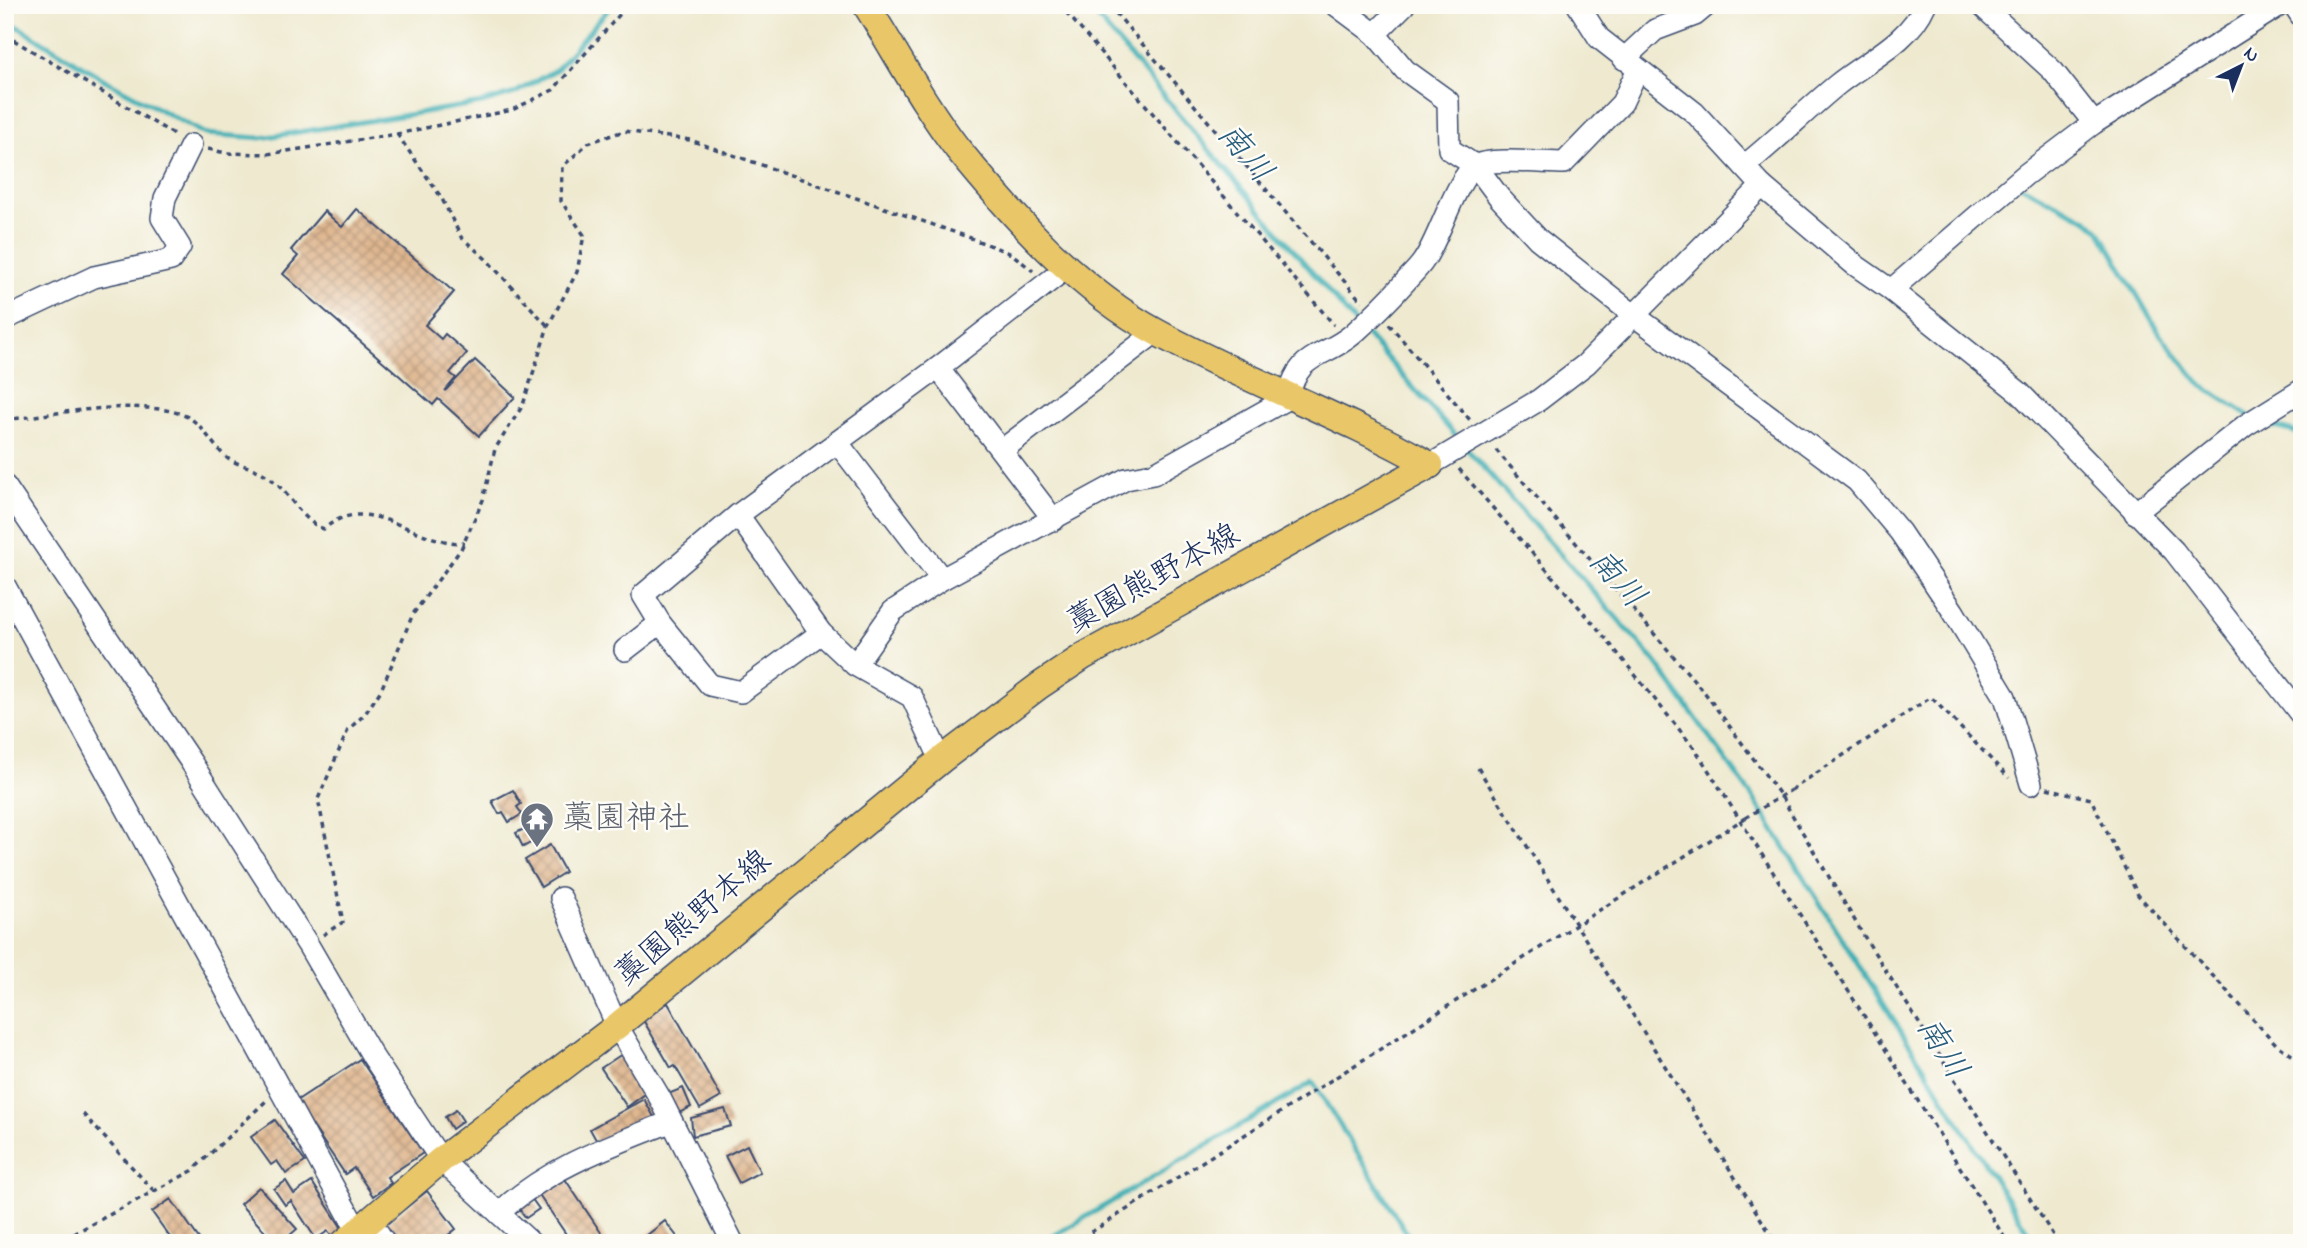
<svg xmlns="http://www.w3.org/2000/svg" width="2307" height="1248" viewBox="0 0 2307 1248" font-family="'Indie Flower','Klee One',sans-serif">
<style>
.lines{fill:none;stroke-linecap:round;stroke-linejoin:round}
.stream{stroke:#3dafb5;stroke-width:5}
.building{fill:url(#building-cross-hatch)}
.minor-casing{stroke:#3b4b6f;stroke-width:24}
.major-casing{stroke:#3b4b6f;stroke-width:29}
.path{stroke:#3b4b6f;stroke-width:3.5;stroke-dasharray:5 5;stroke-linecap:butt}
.minor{stroke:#fff;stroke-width:21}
.major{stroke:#e9c769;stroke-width:26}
.path-bridge{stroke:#3b4b6f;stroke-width:3.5;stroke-dasharray:5 5;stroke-linecap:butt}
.labels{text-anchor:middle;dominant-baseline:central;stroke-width:5;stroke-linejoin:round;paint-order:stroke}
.street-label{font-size:32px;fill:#1b2f5e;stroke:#fdfcf7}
.worship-label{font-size:32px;fill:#5b616d;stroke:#fdfcf7;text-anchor:start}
.water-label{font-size:33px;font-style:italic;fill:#275c7c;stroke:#fdfcf7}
</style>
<defs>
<pattern id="building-cross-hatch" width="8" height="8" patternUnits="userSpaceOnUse" patternTransform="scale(1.75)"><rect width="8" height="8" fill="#dfb58d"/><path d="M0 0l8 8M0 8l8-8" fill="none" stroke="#b49476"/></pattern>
</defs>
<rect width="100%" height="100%" fill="#fdfcf7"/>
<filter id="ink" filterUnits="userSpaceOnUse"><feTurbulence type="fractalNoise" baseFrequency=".0143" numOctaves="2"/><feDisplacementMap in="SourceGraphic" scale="14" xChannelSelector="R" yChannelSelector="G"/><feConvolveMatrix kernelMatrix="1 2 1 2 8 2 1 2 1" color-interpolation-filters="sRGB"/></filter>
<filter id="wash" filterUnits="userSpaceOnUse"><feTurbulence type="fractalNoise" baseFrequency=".00686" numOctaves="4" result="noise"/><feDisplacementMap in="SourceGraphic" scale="28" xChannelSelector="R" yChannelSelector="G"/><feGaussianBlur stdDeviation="1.57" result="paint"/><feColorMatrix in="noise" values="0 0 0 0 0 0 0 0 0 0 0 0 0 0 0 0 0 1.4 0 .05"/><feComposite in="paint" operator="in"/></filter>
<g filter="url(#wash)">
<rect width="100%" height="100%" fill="#eee9cf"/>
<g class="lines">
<g class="stream">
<path d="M1087,5L1356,324"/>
<path d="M5,19L105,80L205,134L261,138L482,103L515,93L557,69L612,5"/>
<path d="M2022,186L2089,221L2099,230L2160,334L2201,385L2249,416"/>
<path d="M1363,331L1461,442"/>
<path d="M2261,423L2302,434"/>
<path d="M1467,449L1654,660L1754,799L2035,1243"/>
<path d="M1042,1243L1313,1082L1413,1243"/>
</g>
</g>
<g id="blocks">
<g class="building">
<path d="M357,209L454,292L425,325L441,339L445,334L467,353L450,373L456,378L445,391L475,360L515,397L479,436L438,399L433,405L283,274L298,256L291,250L324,211L342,227Z"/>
<path d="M513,790L521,804L517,807L522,814L509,822L503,812L499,814L492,801Z"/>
<path d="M534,824L541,837L523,847L516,833Z"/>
<path d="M550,845L565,872L541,887L525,860Z"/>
<path d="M668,1003L721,1097L700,1109L675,1066L671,1068L642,1018Z"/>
<path d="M622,1054L652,1089L627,1107L601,1068Z"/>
<path d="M360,1059L423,1153L387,1177L391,1183L373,1196L354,1168L345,1174L296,1101Z"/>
<path d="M683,1088L691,1107L677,1114L668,1094Z"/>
<path d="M644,1099L654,1117L600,1147L590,1129Z"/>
<path d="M725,1109L731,1126L693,1136L691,1118Z"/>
<path d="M456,1110L463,1121L452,1129L445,1117Z"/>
<path d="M275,1120L305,1162L286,1174L277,1161L271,1165L251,1137Z"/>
<path d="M747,1145L760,1172L739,1183L725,1156Z"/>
<path d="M563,1176L608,1243H572L538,1193Z"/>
<path d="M286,1181L294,1194L312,1182L345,1233L335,1240L328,1231L316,1239L291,1201L285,1205L274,1189Z"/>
<path d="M259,1187L297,1229L281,1243H275L240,1204Z"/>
<path d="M427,1191L456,1229L438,1243H396L383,1226Z"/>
<path d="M529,1195L539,1209L526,1218L516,1205Z"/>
<path d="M171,1199L202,1243H174L152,1212Z"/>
<path d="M665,1221L682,1243H637Z"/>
</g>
</g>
</g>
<g filter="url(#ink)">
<use href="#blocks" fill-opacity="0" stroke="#3b4b6f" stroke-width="2"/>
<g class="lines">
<g class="minor-casing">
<g id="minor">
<path d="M1336,5L1375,34L1405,70L1448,101L1449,149L1476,166L1499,197L1538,239L1635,316L1857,481L1900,532L1953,611L2005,697L2031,784"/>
<path d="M1578,5L1599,38L1695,113L1762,186L1855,265L1891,290L2020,393L2174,551L2302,716"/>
<path d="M1981,5L2053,71L2094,123"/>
<path d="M2294,5L2302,17"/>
<path d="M1375,34L1404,5"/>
<path d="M1624,59L1655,30L1695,15L1707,5"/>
<path d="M1744,166C1777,140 1806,110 1838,84C1868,60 1909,42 1925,5"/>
<path d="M1891,290L2025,175L2094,123L2280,5"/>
<path d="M5,319L94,277L171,260L180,247L162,218L165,198L191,145"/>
<path d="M938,368L1054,520"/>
<path d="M837,442L942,579"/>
<path d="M1002,450L1156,332"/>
<path d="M1430,465L1539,400L1586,364L1762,186"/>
<path d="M5,486L191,762L308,945L373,1057L441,1160L531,1243"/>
<path d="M2135,513L2246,425L2302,390"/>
<path d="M738,515L821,633L855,665L912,697L941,760"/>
<path d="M5,586L358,1232"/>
<path d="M821,633L741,692L710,685L660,623L643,595L738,515L938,368L1065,269"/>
<path d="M625,650L660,623"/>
<path d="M855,665L893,611L942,579L1126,479L1153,474L1288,398C1299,350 1322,360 1353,334C1372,317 1390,299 1406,281C1412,274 1419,268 1424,260C1439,239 1456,179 1475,166C1490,157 1543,163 1564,163L1622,103L1638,69"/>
<path d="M561,898L617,1026L660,1098L733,1243"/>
<path d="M499,1213C547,1168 609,1146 670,1122"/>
<path d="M371,1222L385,1243"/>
</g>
</g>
<g class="major-casing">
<g id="major">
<path d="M866,5C896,52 923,104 957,148C1014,218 1078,290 1158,333C1247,381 1342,415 1430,465"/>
<path d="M344,1243L441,1160L617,1026L941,760L1039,686L1084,656L1430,465"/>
</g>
</g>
<g class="path">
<path d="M1060,5L1334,325"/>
<path d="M1109,5L1362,302"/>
<path d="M5,35L175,135"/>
<path d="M397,134L441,197L461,237L486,259L548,326"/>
<path d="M208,149L226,153L268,154L397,134L512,110L553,90L628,5"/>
<path d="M1389,324L1470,420"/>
<path d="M5,420C48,415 162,393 195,422C206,431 214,447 227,458C238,466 255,466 270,478C289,492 302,522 324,529C368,490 416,545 464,543"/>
<path d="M1496,450L1705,693L1781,796L1864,936L2058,1243"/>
<path d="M1459,469L1598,629L1695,749L2008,1243"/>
<path d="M1478,768L1776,1243"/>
<path d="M2047,788L2091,799L2138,895L2276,1044L2302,1062"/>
<path d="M1791,790L1931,697L2009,778"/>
<path d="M323,935L343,922L318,799L348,730L365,714L381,690L413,614L461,549L483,500L495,449L523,405L548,326L577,272L584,235L561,201L562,167L588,143L624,131L690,140L968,237L1012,254L1033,271"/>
<path d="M83,1114L153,1190"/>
<path d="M56,1243L192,1171L266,1101"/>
<path d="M1074,1243L1745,818"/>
</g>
<use href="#minor" class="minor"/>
<use href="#major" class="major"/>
<path class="path-bridge" d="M1745,818L1791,790"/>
</g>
</g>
<defs>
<g id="temple-pin" transform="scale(1.75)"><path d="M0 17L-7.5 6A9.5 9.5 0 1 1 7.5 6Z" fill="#6b7280" stroke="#fdfcf7"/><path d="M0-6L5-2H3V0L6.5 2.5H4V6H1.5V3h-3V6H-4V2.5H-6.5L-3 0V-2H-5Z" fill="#fff"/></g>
</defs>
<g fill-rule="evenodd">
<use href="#temple-pin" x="537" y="819"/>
</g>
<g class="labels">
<g class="street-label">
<text transform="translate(1154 580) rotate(-29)">藁園熊野本線</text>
<text transform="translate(694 919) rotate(-40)">藁園熊野本線</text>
</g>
<g class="worship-label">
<text x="562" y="819">藁園神社</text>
</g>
<g class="water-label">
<text transform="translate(1244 154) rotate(50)">南川</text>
<text transform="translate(1616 580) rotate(48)">南川</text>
<text transform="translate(1941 1049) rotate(58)">南川</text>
</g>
</g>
<rect width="2307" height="1248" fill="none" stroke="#fdfcf7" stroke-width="28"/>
<g transform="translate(2241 66) rotate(42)" stroke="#fdfcf7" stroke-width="5" paint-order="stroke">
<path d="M0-5L12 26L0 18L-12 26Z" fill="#1b2f5e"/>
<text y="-10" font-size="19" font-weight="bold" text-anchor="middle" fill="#1b2f5e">N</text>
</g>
</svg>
